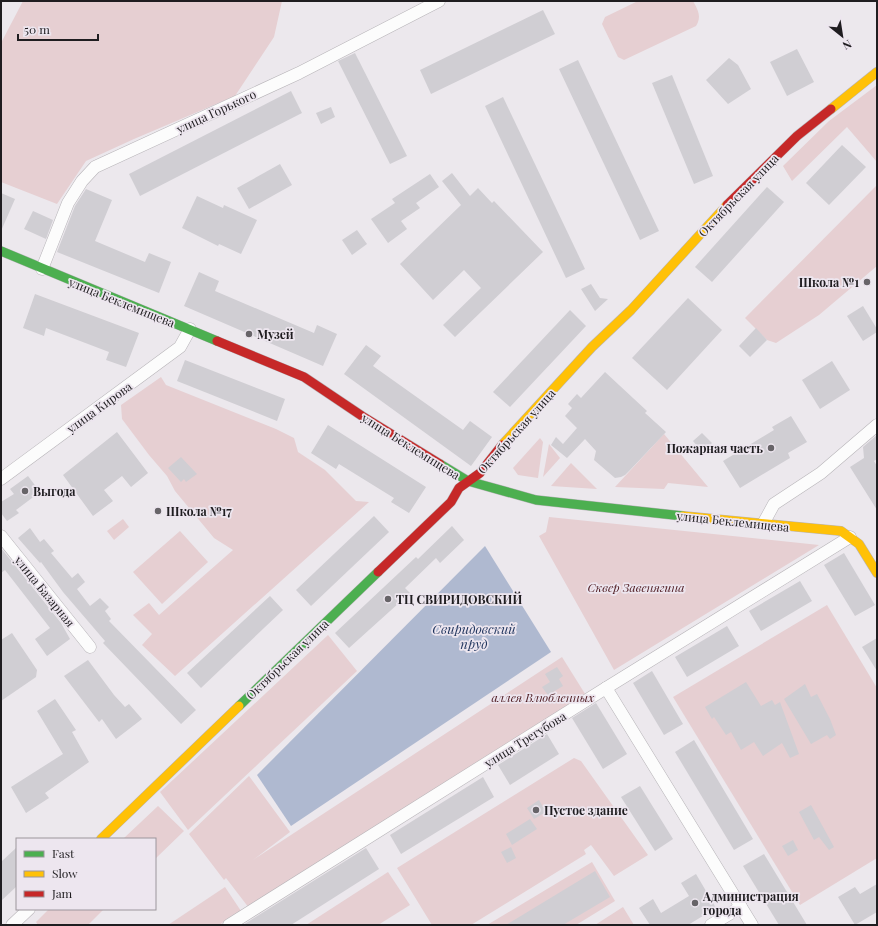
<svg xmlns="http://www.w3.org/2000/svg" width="878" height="926" viewBox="0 0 878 926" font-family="'Playfair Display',serif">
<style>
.green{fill:#e6cfd2}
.water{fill:#afb9d0}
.building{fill:#d0ced3}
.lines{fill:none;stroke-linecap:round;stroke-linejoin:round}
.street-casing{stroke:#b7b4b8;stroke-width:13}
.fast-casing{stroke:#b7b4b8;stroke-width:10}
.slow-casing{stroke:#b7b4b8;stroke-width:10}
.jam-casing{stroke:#b7b4b8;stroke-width:10}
.street{stroke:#fcfcfc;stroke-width:12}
.fast{stroke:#4caf50;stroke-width:9}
.slow{stroke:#ffc107;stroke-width:9}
.jam{stroke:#c62828;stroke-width:9}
.poi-dot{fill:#676468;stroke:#ede6ef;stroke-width:1.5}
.labels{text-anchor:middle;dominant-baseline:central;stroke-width:3.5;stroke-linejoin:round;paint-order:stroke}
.street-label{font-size:12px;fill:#1f1d20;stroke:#ede6ef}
.poi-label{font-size:12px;font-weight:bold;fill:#1f1d20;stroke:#ede6ef;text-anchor:start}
.park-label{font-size:12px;font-style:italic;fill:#4e1b21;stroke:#ede6ef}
.water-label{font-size:13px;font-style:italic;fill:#1e335c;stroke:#ede6ef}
</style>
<rect width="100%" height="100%" fill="#ece8ed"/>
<g class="green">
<path d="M23,1H282L274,37L235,96L134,139L86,161L57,204L1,182V43Z"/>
<path d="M638,1H693C698,10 702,17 696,26L624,60L618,57L602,24L605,17Z"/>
<path d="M877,85V162L847,127L792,181L783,166L829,121Z"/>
<path d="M877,185V266L819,315L776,343L767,340L745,318Z"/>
<path d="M161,377L166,385L276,429L294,438L298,452L325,470L356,501L369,502L175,676L142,645L152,634L133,615L149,603L159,615L233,550L214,538L175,491L167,476L149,455L122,419L121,405Z"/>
<path d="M664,434L708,487L668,483L664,489L615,487Z"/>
<path d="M540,438L543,442L538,478L518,475L513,468Z"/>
<path d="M549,444L560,458L543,477Z"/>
<path d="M571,463L597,489L551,486Z"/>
<path d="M549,517L819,545L614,670L539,536L546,532Z"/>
<path d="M123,519L129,527L114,540L107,531Z"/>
<path d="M180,531L208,562L162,604L133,572Z"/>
<path d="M827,605L877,688V858L800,905L673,697Z"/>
<path d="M328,635L357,671L188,830L160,792Z"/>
<path d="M562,657L587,697L249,908L226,878L224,880L189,834L249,776L290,832L253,860Z"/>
<path d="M574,758L581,761L648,855L614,876L591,845L584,850L586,854L471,925H432L397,868Z"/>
<path d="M158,806L184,831L155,859V839H123Z"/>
<path d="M592,862L615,901L576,925H487Z"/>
<path d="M388,872L410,905L378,925H306Z"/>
<path d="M225,887L241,911L219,925H168Z"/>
<path d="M623,907L634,925H595Z"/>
<path d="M49,909H104L88,925H38L36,922Z"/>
</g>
<path class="water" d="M485,546L551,652L291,826L257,775Z"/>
<g class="building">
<path d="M543,10L555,34L431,94L420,70Z"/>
<path d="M797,49L814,82L787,96L770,62Z"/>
<path d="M355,53L407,156L390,164L338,61Z"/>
<path d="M729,58L738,65L751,89L728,104L706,80Z"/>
<path d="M578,60L659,231L640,240L559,69Z"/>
<path d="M672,75L713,176L694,184L652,83Z"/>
<path d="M291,91L302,113L140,196L129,174Z"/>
<path d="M503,97L585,269L566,278L485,106Z"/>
<path d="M331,107L335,117L321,124L316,113Z"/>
<path d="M842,145L866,167L829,205L806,183Z"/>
<path d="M280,164L292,185L249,209L237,188Z"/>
<path d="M452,173L470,196L478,188L492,203L494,201L543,252L455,337L443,325L481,288L464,270L433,300L400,264L461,205L442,181Z"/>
<path d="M430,174L439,187L416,203L420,208L401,221L407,229L388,243L371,219L395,203L392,199Z"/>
<path d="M767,187L784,202L712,282L695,267Z"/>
<path d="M86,189L112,200L95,241L145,262L149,253L171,262L159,293L57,252L75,206Z"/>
<path d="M1,193L15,199L1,231Z"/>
<path d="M197,196L223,208L224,205L257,220L241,254L219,244L218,246L182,228Z"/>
<path d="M33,211L53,220L46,239L24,229Z"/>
<path d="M357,230L367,244L352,255L342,240Z"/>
<path d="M199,272L219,281L215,291L314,333L317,325L337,334L323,366L184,306Z"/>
<path d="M591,284L600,298L608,299L595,311L581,289Z"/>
<path d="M35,294L139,333L126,367L106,360L109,352L46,328L44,336L23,328Z"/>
<path d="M688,298L722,330L667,390L632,358Z"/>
<path d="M863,306L877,329V332L863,341L847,316Z"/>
<path d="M570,310L586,326L510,407L493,392Z"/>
<path d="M756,328L767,340L750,357L739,346Z"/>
<path d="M366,345L381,356L373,366L463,430L470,421L492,437L471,466L344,374Z"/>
<path d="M185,360L285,399L277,421L177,381Z"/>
<path d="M832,361L850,390L820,409L802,380Z"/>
<path d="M605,372L647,411L645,413L666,432L631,469L625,475L621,477L615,478L594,460L596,451L585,439L567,458L551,445L556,437L563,444L577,428L565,416L572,408L568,404L577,394L581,398Z"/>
<path d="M791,416L807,442L788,453L790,458L740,488L723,461L774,430L772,427Z"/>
<path d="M328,425L426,487L409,513L391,502L394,498L339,464L336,469L311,453Z"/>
<path d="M117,432L148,473L131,487L122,476L104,490L113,501L93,516L63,475Z"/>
<path d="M702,433L712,443L702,452L693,441Z"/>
<path d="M877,435V459L874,461L877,466V510L850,467L864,458L863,447Z"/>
<path d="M181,457L197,474L186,482L184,479L181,482L168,468Z"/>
<path d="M28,476L40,492L16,510L19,513L7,521L1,513V502L14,494L10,489Z"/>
<path d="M374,516L389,532L311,606L296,590Z"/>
<path d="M452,526L464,540L440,563L436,558L405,588L410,593L349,648L335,633L416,557L418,559Z"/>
<path d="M30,528L40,542L44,539L54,551L51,553L72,578L78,573L85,582L77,589L90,606L100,598L109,607L105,611L111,619L109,621L196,710L181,724L103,643L105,641L63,592L41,562L40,563L18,538Z"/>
<path d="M1,548L61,623L70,639L47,656L35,639L50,628L5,570L1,573Z"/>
<path d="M844,553L875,605L855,616L824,565Z"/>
<path d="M800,581L812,601L761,631L749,611Z"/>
<path d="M270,596L283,610L201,688L187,673Z"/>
<path d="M727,626L739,646L687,677L675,657Z"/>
<path d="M12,633L37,670L36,677L1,701V640Z"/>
<path d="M877,638V671L862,647Z"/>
<path d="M88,660L114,695L125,707L129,704L142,719L116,739L102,719L99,722L64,676Z"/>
<path d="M557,667L563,676L559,679L563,686L548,695L542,687L550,682L545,674Z"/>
<path d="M652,671L683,724L664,735L633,683Z"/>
<path d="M746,682L761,706L772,700L775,705L780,702L799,754L790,758L782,743L763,756L754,742L741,750L731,732L726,735L714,717L712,719L705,707Z"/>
<path d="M805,684L811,697L817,694L830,719L836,735L830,739L827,735L811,744L784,699Z"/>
<path d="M55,699L76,730L72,732L89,762L45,793L49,798L26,813L11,787L63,754L37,711Z"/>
<path d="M596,703L627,754L603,769L572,718Z"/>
<path d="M547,734L559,754L510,785L498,765Z"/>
<path d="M694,740L753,839L734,850L675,752Z"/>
<path d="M483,777L494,797L401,854L390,835Z"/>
<path d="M640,786L673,839L655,851L621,797Z"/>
<path d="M539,800L546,812L534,819L527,808Z"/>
<path d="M811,805L834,847L829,850L819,837L814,840L799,812Z"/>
<path d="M530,819L537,829L512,845L506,834Z"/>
<path d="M793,840L798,850L788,856L782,846Z"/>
<path d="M17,847V886L1,901V862Z"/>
<path d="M511,847L516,858L507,863L501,852Z"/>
<path d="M366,848L379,869L291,925H243Z"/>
<path d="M764,854L807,925H779L743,866Z"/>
<path d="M595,871L610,897L563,925H506Z"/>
<path d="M696,874L716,908L688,925H650L639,908L653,899L661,913L689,896L681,883Z"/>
<path d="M877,884V912L855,925L838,897L855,887L860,894Z"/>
</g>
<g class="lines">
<g class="street-casing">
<g id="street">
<path d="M42,269L68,203L82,181L95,167L299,73L439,1"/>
<path d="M1,479L180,347L190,329"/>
<path d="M763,524L774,504L821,473L877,425"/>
<path d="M1,536L90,647"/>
<path d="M606,688L752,925"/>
<path d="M12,925L29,909"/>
<path d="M229,925L606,688L850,537"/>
<path d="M711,925L741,907"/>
</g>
</g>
<g class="fast-casing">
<g id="fast">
<path d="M1,251L217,341"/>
<path d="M440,464L468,481L536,500L683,516"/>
<path d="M239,706L378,572"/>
</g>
</g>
<g class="slow-casing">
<g id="slow">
<path d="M831,109L877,72"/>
<path d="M502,445L592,347L631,310L727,205"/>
<path d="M683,516L841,531L859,544L877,573"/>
<path d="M101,839L239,706"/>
</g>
</g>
<g class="jam-casing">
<g id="jam">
<path d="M727,205L797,136L831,109"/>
<path d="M217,341L304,377L362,416L440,464"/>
<path d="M378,572L451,502L459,488L480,473L502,445"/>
</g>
</g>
<use href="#street" class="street"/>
<use href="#fast" class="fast"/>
<use href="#slow" class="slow"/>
<use href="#jam" class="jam"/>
</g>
<g class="poi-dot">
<circle cx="867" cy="282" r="4"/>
<circle cx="249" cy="334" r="4"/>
<circle cx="771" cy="448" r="4"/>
<circle cx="25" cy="491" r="4"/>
<circle cx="158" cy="511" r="4"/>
<circle cx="388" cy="599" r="4"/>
<circle cx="536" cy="810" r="4"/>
<circle cx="695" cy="903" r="4"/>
</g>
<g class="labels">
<g class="street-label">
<text transform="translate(216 111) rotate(-25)">улица Горького</text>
<text transform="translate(738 195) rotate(-46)">Октябрьская улица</text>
<text transform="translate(122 302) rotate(22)">улица Беклемищева</text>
<text transform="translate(99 407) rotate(-36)">улица Кирова</text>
<text transform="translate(516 431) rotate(-48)">Октябрьская улица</text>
<text transform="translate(411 446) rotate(32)">улица Беклемищева</text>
<text transform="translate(733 521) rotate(6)">улица Беклемищева</text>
<text transform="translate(45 591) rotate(51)">улица Базарная</text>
<text transform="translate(287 659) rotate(-44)">Октябрьская улица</text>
<text transform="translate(525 739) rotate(-32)">улица Трегубова</text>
</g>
<g class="poi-label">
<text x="859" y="282" text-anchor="end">Школа №1</text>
<text x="257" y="334">Музей</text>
<text x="763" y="448" text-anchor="end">Пожарная часть</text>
<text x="33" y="491">Выгода</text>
<text x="166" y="511">Школа №17</text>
<text x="396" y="599">ТЦ СВИРИДОВСКИЙ</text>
<text x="544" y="810">Пустое здание</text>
<text x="703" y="896">Администрация<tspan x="703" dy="14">города</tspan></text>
</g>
<g class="park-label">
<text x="636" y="587">Сквер Завенягина</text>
<text x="543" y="697">аллея Влюбленных</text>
</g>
<g class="water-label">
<text x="474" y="628">Свиридовский<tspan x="474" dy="15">пруд</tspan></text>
</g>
</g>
<rect width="878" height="926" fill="none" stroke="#1f1d20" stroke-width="4"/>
<rect x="16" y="838" width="140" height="72" fill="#ede6ef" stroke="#9b969c"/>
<rect x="24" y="851" width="20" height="6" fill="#4caf50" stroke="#9b969c"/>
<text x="52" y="858" font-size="12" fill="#1f1d20">Fast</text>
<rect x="24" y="871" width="20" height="6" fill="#ffc107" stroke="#9b969c"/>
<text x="52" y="878" font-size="12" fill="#1f1d20">Slow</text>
<rect x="24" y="891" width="20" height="6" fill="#c62828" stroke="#9b969c"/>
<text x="52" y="898" font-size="12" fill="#1f1d20">Jam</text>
<g transform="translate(842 36) rotate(150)" stroke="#ede6ef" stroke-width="3" paint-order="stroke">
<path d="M0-3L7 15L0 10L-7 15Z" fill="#1f1d20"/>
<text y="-6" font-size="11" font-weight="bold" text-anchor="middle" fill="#1f1d20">N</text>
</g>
<path d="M18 34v6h80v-6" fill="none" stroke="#1f1d20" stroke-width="2"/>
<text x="24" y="34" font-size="12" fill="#1f1d20" stroke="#ede6ef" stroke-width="3" paint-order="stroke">50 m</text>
</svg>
